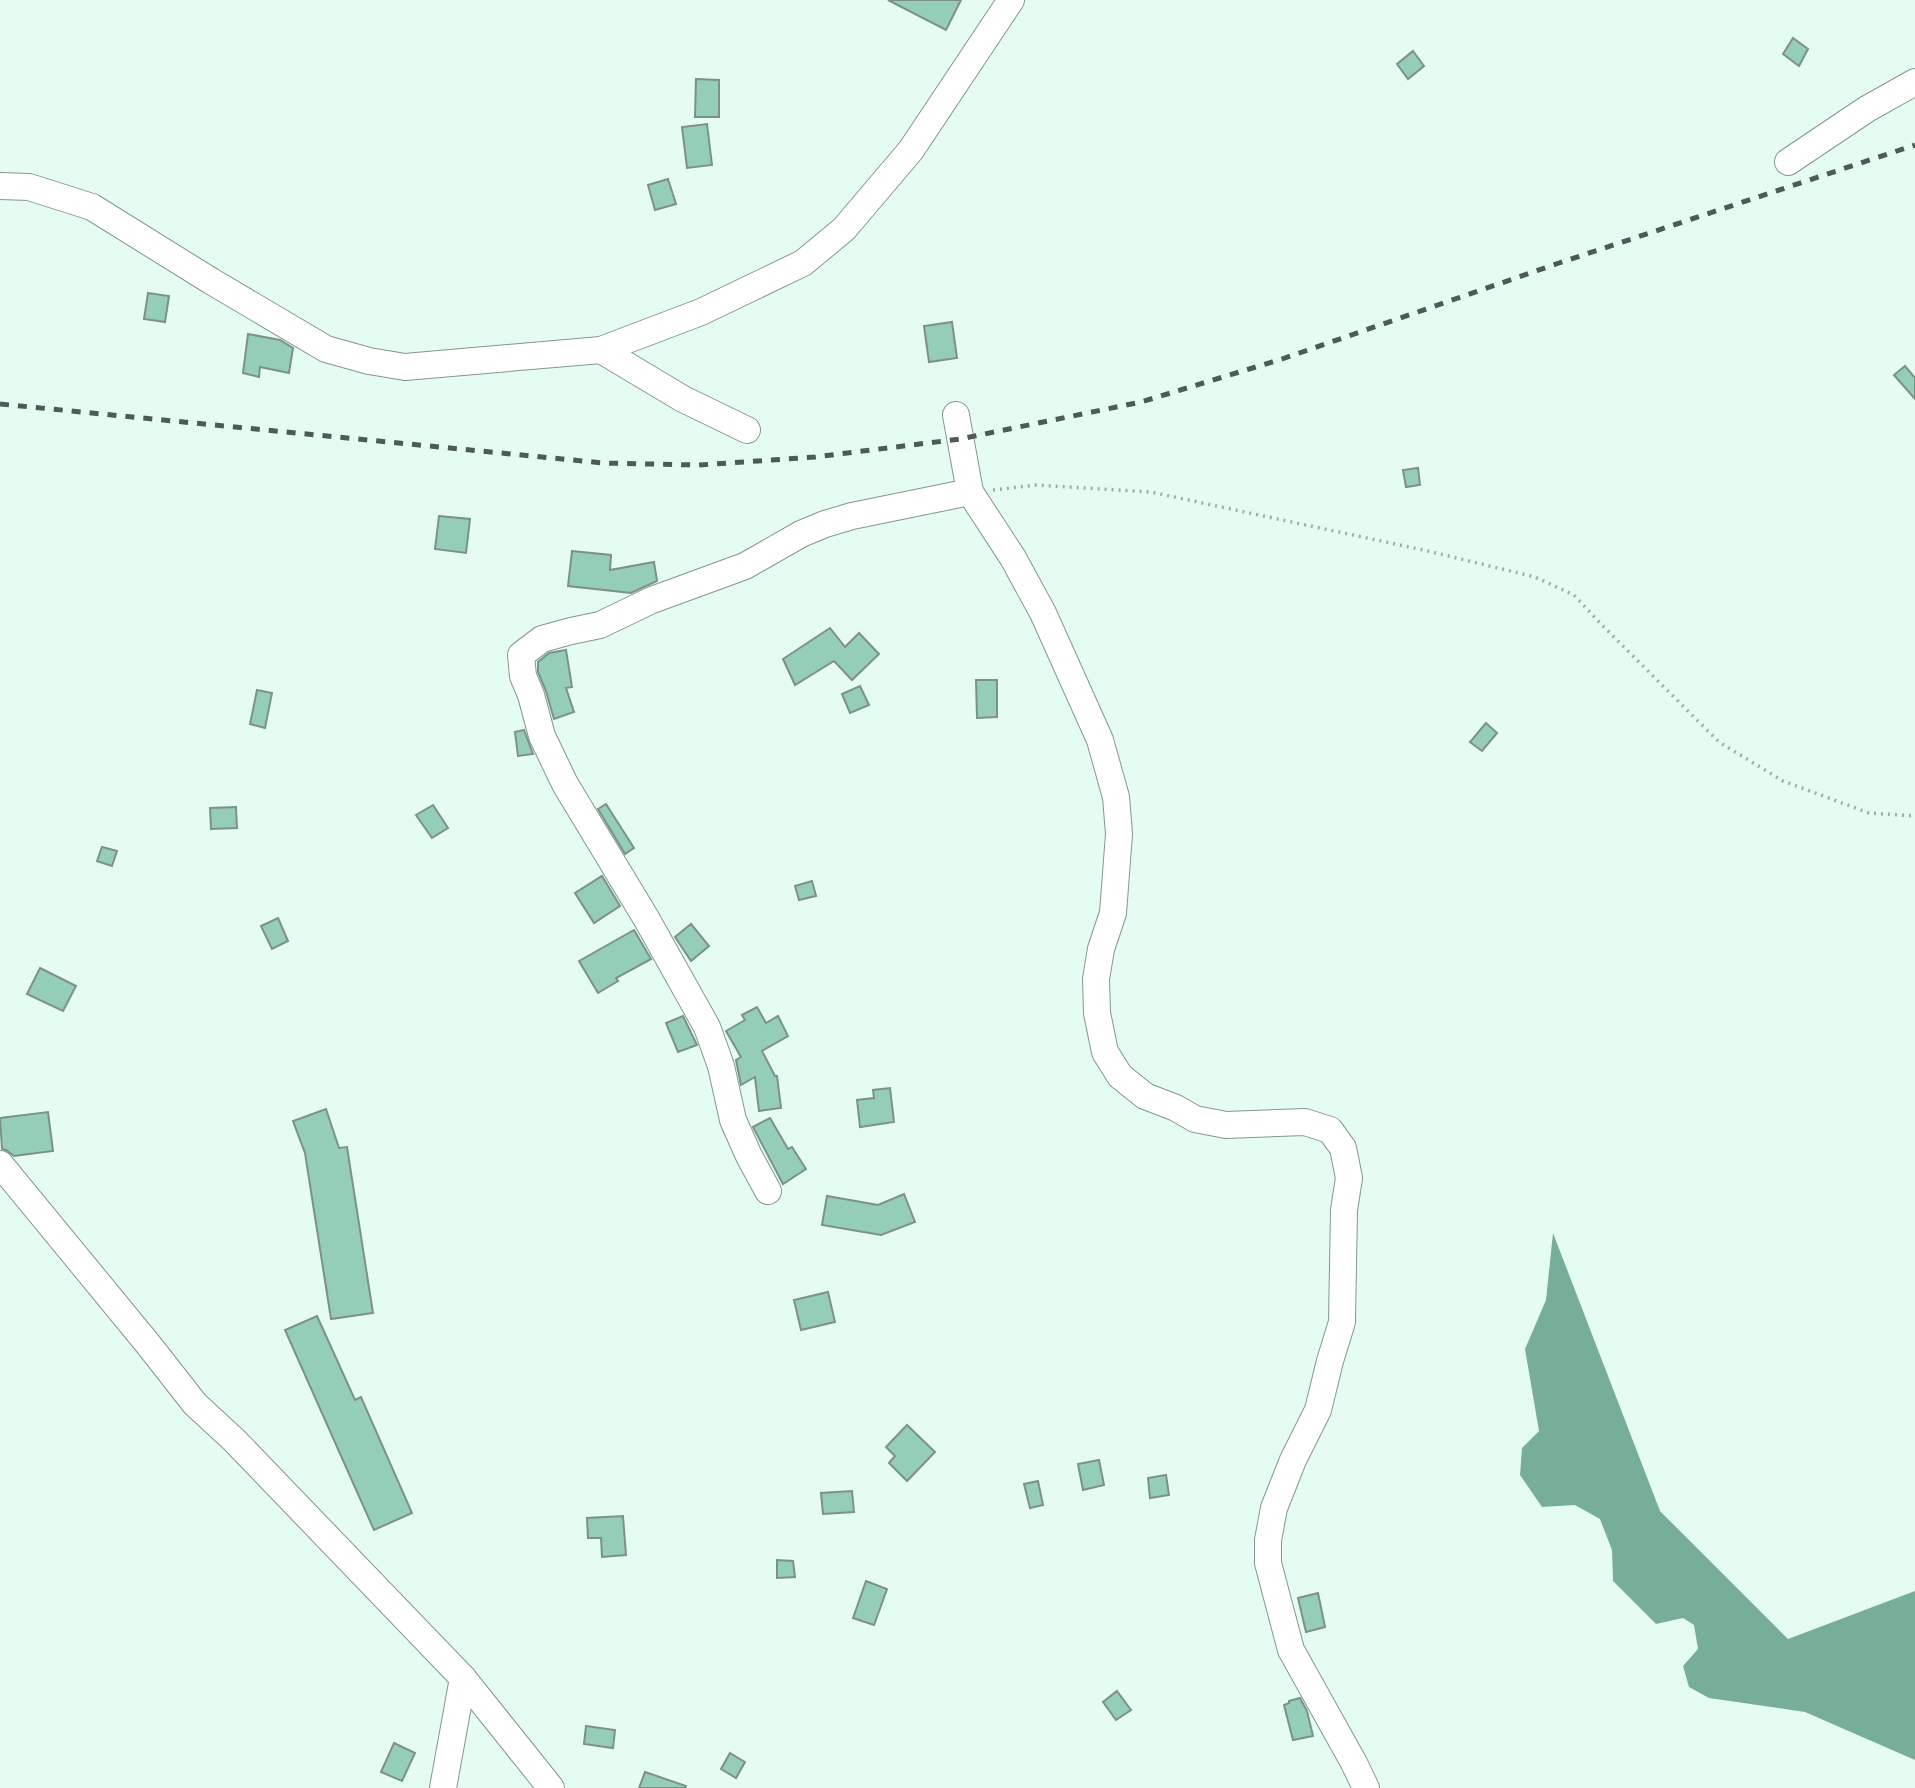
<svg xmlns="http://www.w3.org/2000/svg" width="1915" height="1788" viewBox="0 0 1915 1788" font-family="Barlow,sans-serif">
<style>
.water{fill:#77ae99}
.building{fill:#95ceb8;stroke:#7c9289;stroke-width:2}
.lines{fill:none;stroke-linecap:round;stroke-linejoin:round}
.minor-casing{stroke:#82988f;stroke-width:28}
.path{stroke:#9cafa7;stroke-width:3.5;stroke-dasharray:2 5;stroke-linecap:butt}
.minor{stroke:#fff;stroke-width:26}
.rail{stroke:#4d5a55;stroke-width:5;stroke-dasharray:9 9;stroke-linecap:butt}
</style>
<rect width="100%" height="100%" fill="#e4fcf2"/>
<path class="water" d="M1553,1233L1660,1511L1788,1639L1915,1591V1760L1805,1712L1709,1698L1689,1687L1683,1666L1698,1649L1694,1625L1683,1618L1656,1624L1613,1581L1612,1550L1600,1519L1575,1505L1542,1507L1520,1475L1522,1448L1539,1431L1525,1349L1546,1300Z"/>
<g class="building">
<path d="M888,0H961L946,30Z"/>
<path d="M1793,38L1808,49L1799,66L1783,54Z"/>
<path d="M1413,51L1424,66L1408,79L1397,64Z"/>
<path d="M696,79L719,80V117H695Z"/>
<path d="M707,124L712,165L687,168L682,127Z"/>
<path d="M668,179L676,204L655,210L648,185Z"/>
<path d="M148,293L169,296L165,322L144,319Z"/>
<path d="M952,322L957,358L929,362L924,326Z"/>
<path d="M248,334L280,340L293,348L289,373L260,367L259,377L243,373Z"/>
<path d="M1905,366L1915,378V399L1894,375Z"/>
<path d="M1418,468L1420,485L1406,487L1403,470Z"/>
<path d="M439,516L470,519L466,553L435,549Z"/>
<path d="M572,551L611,555L610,570L654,562L657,581L631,593L568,586Z"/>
<path d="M830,628L845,647L859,633L879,654L852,680L834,661L795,685L783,659Z"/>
<path d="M566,650L572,687L566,688L574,712L554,719L546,691L538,672V662L549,653Z"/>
<path d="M976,680H997V717L977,718Z"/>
<path d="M860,686L869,705L850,713L842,694Z"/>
<path d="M257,690L272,693L265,728L250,724Z"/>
<path d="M1486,723L1497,733L1482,751L1470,742Z"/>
<path d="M524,730L533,754L518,756L515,732Z"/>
<path d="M606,804L634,848L625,854L598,809Z"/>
<path d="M433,805L448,828L432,838L416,815Z"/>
<path d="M236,807L237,828L211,829L210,808Z"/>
<path d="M102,847L117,851L112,866L97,861Z"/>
<path d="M602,876L620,906L594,923L575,893Z"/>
<path d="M812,881L816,896L799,900L795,886Z"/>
<path d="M278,918L288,941L272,949L261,926Z"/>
<path d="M691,924L709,946L691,961L675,937Z"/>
<path d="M634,930L651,959L616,978L618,981L598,993L579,961Z"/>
<path d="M40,968L76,986L63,1011L27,994Z"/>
<path d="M757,1007L766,1023L778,1016L788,1036L762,1051L775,1076H777L781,1108L759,1111L755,1077L741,1085L736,1060L741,1057L726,1031L745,1020L742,1015Z"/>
<path d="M683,1016L697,1045L678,1052L666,1023Z"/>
<path d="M890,1088L894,1122L860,1127L857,1100L874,1098L873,1090Z"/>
<path d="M326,1109L339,1148L347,1147L373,1313L331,1319L305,1153L293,1121Z"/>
<path d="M48,1112L53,1151L14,1156L6,1150L2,1149L0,1118Z"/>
<path d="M770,1118L788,1149L792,1147L806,1169L783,1184L753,1127Z"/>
<path d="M904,1194L915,1222L881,1235L822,1225L827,1196L878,1205Z"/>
<path d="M828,1292L835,1322L801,1330L794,1300Z"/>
<path d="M317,1316L355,1400L361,1397L412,1513L374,1530L285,1330Z"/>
<path d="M907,1425L935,1452L907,1481L889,1463L895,1456L886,1447Z"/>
<path d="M1099,1460L1104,1485L1083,1490L1078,1464Z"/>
<path d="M1166,1475L1169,1495L1150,1498L1148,1478Z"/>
<path d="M1038,1481L1043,1505L1030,1508L1024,1484Z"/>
<path d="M852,1491L854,1512L823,1514L821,1493Z"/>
<path d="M623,1516L626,1555L602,1557L601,1538H588L587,1518Z"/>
<path d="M777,1560L793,1561L795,1577L777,1578Z"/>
<path d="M866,1581L887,1589L874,1625L853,1618Z"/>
<path d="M1318,1593L1325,1627L1306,1632L1298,1598Z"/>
<path d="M1117,1691L1131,1710L1116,1720L1103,1702Z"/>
<path d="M1300,1698L1307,1711L1313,1736L1293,1740L1284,1705L1289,1703V1701Z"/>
<path d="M586,1726L615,1730L613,1748L584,1744Z"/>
<path d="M394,1743L415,1753L402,1781L381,1772Z"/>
<path d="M730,1753L745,1762L736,1778L721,1769Z"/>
<path d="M645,1772L686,1786L685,1788H639Z"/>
</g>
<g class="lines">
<g class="minor-casing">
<g id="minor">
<path d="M1788,162L1867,109L1915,82"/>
<path d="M0,186L29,187L92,207L211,281L326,349L369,361L405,367L601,350L701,312L803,263L844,229L911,150L1011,0"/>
<path d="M601,350L683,399L747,430"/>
<path d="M956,415L970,492L1013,558L1043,613L1100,740L1116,797L1119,834L1113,913L1101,949L1096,979L1097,1013L1105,1052L1120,1076L1145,1096L1176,1108L1195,1119L1226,1125L1305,1122L1330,1130L1343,1148L1349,1178L1344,1210L1342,1322L1330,1361L1318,1410L1293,1460L1274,1508L1268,1540V1563L1291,1650L1354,1763L1366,1788"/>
<path d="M0,1164L148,1344L195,1404L234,1440L463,1678L551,1788"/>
<path d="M768,1191L749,1156L733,1120L721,1066L707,1027L646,918L565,784L542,736L531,695L523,676L521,655L542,639L571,631L600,625L652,600L745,566L801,534L825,524L852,516L970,492"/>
<path d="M443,1788L463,1678"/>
</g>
</g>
<path class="path" d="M993,490L1036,485L1151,492L1428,551L1535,577L1574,595L1601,624L1719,742L1783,781L1869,813L1915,816"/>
<use href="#minor" class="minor"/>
<path class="rail" d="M0,404L603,463L699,465L815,457L960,439L1141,402L1282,359L1559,263L1915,145"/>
</g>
</svg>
